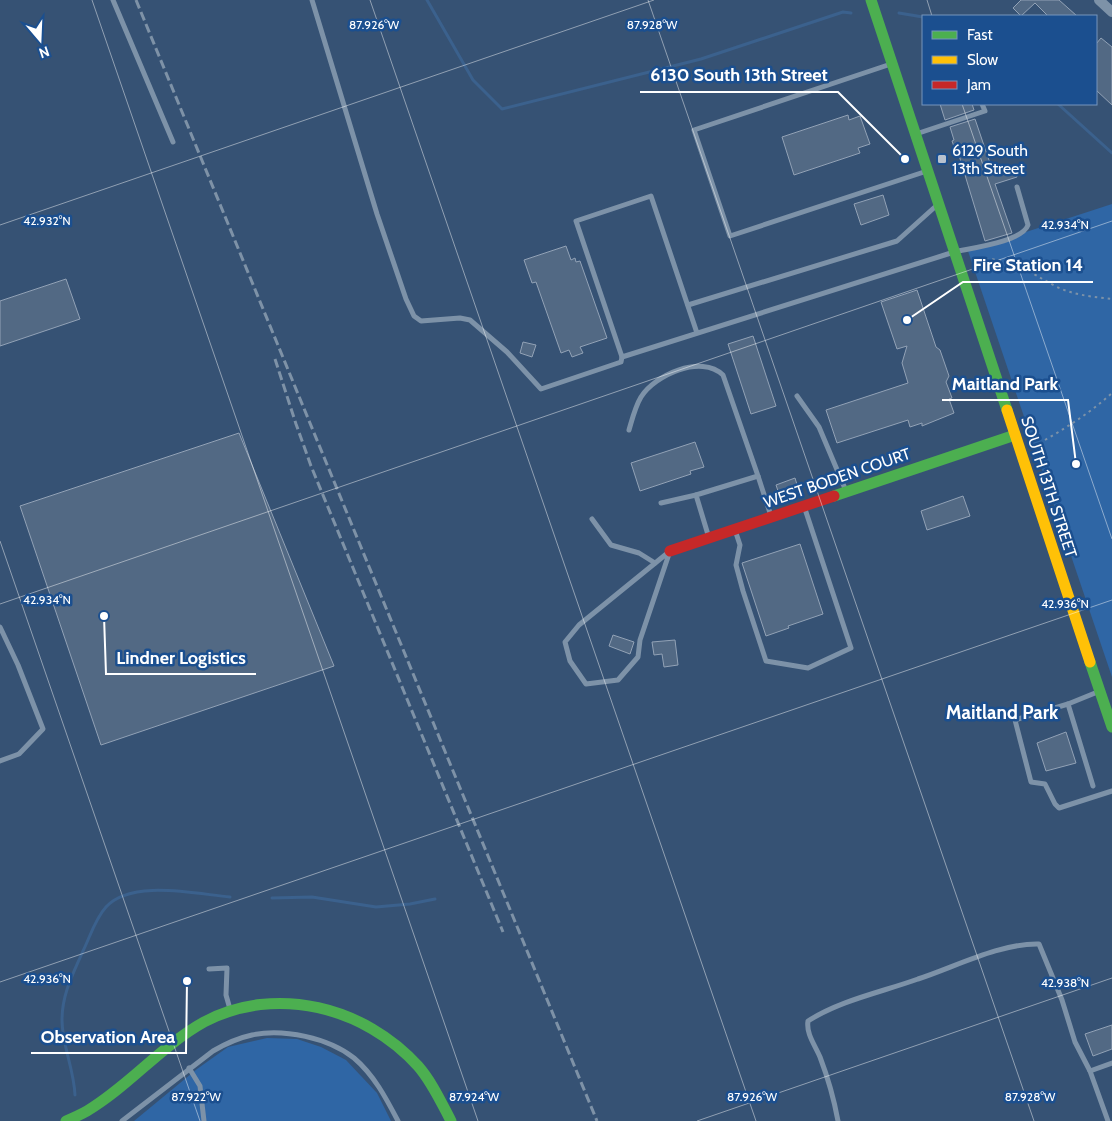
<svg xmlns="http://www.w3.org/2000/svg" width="1112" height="1121" viewBox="0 0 1112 1121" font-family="Cabin,sans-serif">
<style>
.green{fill:#2f66a5}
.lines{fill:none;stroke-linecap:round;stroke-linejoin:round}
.stream{stroke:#3b618d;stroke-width:3}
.building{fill:#526984;stroke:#92a2b6}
.path{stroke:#7d92a8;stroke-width:2;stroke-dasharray:2.5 4;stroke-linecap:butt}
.lane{stroke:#7d92a8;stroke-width:5}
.street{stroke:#7d92a8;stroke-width:10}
.fast{stroke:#4caf50;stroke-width:11}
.slow{stroke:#ffc107;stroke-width:11}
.jam{stroke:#c62828;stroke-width:11}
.rail{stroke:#7e92a7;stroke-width:3;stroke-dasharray:9 4;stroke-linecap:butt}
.ticks{fill:none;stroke:#fff;stroke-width:1;stroke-opacity:0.45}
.poi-dot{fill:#b9c2ce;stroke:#1b4f8f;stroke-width:2}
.labels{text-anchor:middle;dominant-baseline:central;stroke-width:5;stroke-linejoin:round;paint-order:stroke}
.poi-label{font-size:16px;fill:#fff;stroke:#1b4f8f;text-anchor:start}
.street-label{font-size:16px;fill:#fff;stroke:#1b4f8f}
.quarter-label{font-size:19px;font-weight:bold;fill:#fff;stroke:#1b4f8f}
.ticks-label{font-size:12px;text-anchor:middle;fill:#fff;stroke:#1b4f8f;stroke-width:5;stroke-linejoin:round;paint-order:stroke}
.leader{fill:none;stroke:#fff;stroke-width:2}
.callout-dot{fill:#fff;stroke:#1b4f8f;stroke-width:2}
.callout-label{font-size:18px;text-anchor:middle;font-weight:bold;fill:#fff;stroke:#1b4f8f;stroke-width:5;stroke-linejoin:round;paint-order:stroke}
</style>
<rect width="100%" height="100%" fill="#365274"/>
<g class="green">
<path d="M1112,204V677L968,251Z"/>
<path d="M267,1038L297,1039L321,1047L346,1060L377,1093L391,1121H134L197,1069L228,1047Z"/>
</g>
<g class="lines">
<g class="stream">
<path d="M427,0L473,80L502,109L701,59L843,12L851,13"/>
<path d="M899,13L923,17"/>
<path d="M1058,104L1112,153"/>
<path d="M272,898L312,897L376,907L410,904L435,899"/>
<path d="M75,1095C74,1069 62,1045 62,1020C62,994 73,974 83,951C90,937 95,919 106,907C131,879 196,894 230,897"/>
</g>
</g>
<g class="building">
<path d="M1021,0H1059L1077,16H1048L1035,3L1021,16L1013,8Z"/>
<path d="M1101,38L1112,47V105L1096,90V44Z"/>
<path d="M940,104H972L974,110L945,120Z"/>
<path d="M848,115L849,120L860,116L870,144L858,148L860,153L794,175L782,137Z"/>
<path d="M975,119L994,175L1015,168L1017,177L995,184L1012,233L985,241L958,152H956L952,141L954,140L950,127Z"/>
<path d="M883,195L889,215L861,225L854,204Z"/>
<path d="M566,246L571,260L575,258L576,262L580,261L607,338L580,347L583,353L572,357L569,350L561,353L536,282L532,283L524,260Z"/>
<path d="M66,279L80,319L0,346V301Z"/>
<path d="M917,290L936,347L940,350L949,376L946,382L952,398L949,399L954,413L922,426V423L910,427L908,420L837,443L826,410L908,383L902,363L907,346L897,349L881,302Z"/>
<path d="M753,336L776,406L751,414L728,344Z"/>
<path d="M523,342L536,345L532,357L520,353Z"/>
<path d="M239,433L334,666L101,745L20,506Z"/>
<path d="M695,442L704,467L690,471L691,474L640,491L631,463Z"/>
<path d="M795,478L798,488L779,494L776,485Z"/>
<path d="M963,496L970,516L927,530L921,511Z"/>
<path d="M800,544L823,614L788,626L789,628L766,636L742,563Z"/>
<path d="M613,635L634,642L630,654L609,646Z"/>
<path d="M675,640L678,665L664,667L662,654L654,655L652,642Z"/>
<path d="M1066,732L1076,763L1046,771L1037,743Z"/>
<path d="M1112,1025V1049L1093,1056L1085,1034Z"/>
</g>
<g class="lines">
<g class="path">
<path d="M979,259C1011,257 1029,272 1055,286C1073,295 1093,297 1112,299"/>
<path d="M1045,440C1069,426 1091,412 1112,393"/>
</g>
<g class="lane">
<path d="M113,0L173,142"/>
<path d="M312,0L377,214L406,299L414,316L421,321L460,318L470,320L507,352L541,389L621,362L622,357"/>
<path d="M891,64L694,130L730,236L927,171"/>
<path d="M916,134L985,111L982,104"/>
<path d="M688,305L897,241L936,206"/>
<path d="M697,333L651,196L576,221L622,357L954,252C971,248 1022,242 1028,225L1017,187"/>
<path d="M797,396L819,427L846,491"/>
<path d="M629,430C632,420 635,407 641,397C655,375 701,354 723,375L758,476"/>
<path d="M661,503L696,495"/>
<path d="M592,519L611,545L639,553L655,563"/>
<path d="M735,530L740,545L736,565L743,591L766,661L808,668L851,648L804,506"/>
<path d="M709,538L696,495L758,476L771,516"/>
<path d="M670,551L640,640L638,657L618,680L586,684L570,661L565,642L579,625Z"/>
<path d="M0,627L18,665L43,729L19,754L0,761"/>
<path d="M1100,691L1068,704L1015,720L1031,782L1045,784L1055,804L1059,808L1112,791"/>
<path d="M1068,704L1093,786"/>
<path d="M209,969L227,968L226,995L230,1009"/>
<path d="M189,1068L200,1086L204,1121"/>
<path d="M1090,1071L1112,1063"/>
<path d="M122,1121L213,1051C225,1044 238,1038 252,1035C283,1028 329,1038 354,1058C374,1075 386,1098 398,1121"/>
<path d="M838,1121C834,1099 828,1078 820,1057C815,1045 806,1034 808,1021C841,1000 882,992 918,979C955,967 1000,943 1039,944L1062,1000L1075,1042L1090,1071L1108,1121"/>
</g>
<path class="street" d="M1099,0L1112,12"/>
<g class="fast">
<path d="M871,0L1007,410"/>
<path d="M834,496L1015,435"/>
<path d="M1090,662L1112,727"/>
<path d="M66,1121C73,1118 80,1115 87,1111C129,1086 161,1046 204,1022C276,984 365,1007 418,1066C432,1082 441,1102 451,1121"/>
</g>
<path class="slow" d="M1007,410L1090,662"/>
<path class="jam" d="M670,551L834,496"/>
<g class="rail">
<path d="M136,0L597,1121"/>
<path d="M275,359L296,424L311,466L503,932"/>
</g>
</g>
<path class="ticks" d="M92,0L478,1121M370,0L756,1121M648,0L1034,1121M927,0L932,16M962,104L1112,539M0,225L654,0M0,541L200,1121M0,604L1112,221M0,982L1112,600M697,1121L1112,978"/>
<rect class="poi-dot" x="937" y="154" width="10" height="10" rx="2.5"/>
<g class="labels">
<g class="poi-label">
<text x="952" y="150">6129 South<tspan x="952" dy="18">13th Street</tspan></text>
</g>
<g class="street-label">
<text transform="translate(837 478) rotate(-19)">WEST BODEN COURT</text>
<text transform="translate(1049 487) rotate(72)">SOUTH 13TH STREET</text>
</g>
<g class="quarter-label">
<text x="1002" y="712">Maitland Park</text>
</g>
</g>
<g class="ticks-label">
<text x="374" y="29">87.926°W</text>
<text x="652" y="29">87.928°W</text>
<text x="47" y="225">42.932°N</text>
<text x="1065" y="229">42.934°N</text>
<text x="47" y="604">42.934°N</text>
<text x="1065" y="608">42.936°N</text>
<text x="47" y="983">42.936°N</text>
<text x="1065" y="987">42.938°N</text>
<text x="196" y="1101">87.922°W</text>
<text x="474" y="1101">87.924°W</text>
<text x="752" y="1101">87.926°W</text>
<text x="1030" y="1101">87.928°W</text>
</g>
<path class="leader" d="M905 159L838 92H640M907 320L963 282H1093M1076 464L1068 400H942M104 616L106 674H256M187 981L186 1053H31"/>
<g class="callout-dot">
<circle cx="905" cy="159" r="5"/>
<circle cx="907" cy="320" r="5"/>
<circle cx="1076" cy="464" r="5"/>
<circle cx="104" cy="616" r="5"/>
<circle cx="187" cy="981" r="5"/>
</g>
<g class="callout-label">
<text x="739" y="81">6130 South 13th Street</text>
<text x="1028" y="271">Fire Station 14</text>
<text x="1005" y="390">Maitland Park</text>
<text x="181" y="664">Lindner Logistics</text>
<text x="108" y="1043">Observation Area</text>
</g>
<rect x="922" y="15" width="175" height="90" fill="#1b4f8f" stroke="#7695bc"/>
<rect x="932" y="31" width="25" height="8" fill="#4caf50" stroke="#7695bc"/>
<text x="967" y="40" font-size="15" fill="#ffffff">Fast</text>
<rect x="932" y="56" width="25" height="8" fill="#ffc107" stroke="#7695bc"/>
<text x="967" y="65" font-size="15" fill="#ffffff">Slow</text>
<rect x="932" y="81" width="25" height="8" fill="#c62828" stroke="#7695bc"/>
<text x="967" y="90" font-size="15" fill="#ffffff">Jam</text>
<g transform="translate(40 40) rotate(161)" stroke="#1b4f8f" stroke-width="4" paint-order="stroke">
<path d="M0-4L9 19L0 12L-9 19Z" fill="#ffffff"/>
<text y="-8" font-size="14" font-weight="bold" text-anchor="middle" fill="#ffffff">N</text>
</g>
</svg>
